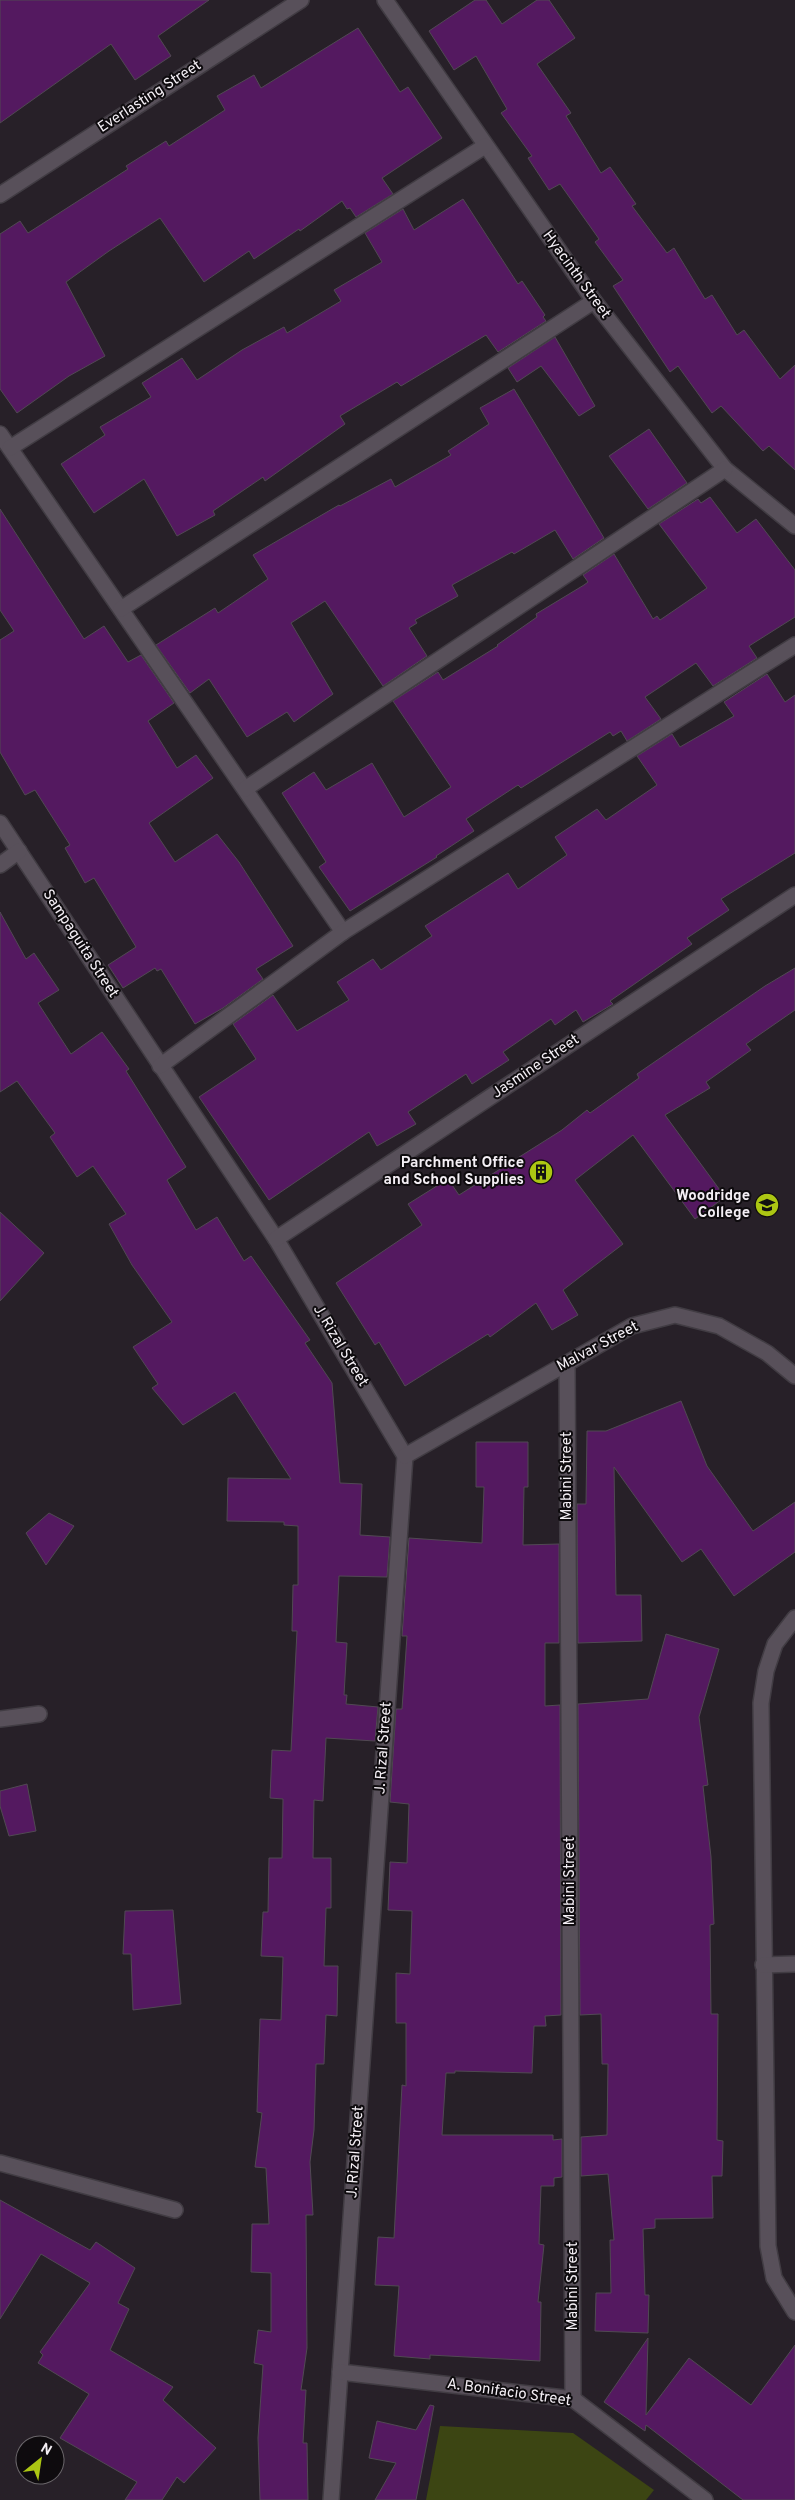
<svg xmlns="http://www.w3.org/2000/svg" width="795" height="2500" viewBox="0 0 795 2500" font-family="Overpass,sans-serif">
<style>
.green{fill:#3c4513}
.building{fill:#541960;stroke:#514953}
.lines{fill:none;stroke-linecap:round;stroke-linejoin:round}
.street-casing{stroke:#413c43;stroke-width:18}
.street{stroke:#58505a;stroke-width:15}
.labels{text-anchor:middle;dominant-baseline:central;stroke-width:4;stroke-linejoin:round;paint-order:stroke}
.street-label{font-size:15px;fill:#f4eff5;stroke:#0e0b0e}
.poi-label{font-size:15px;font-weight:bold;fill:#f4eff5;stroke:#0e0b0e;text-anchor:end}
</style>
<rect width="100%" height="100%" fill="#272028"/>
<path class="green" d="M440,2426L573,2433L654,2490L646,2500H426Z"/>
<g class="building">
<path d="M0,0H209L158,36L171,56L135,80L111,44L0,123Z"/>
<path d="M475,0H486L502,24L537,0H549L575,38L537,64L571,113L566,116L601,173L610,167L636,204L632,206L667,253L674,248L705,299L712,295L737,335L744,330L780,379L795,365V470L769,446L763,451L721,406L712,413L678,366L670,372L613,286L623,280L595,242L599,239L560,184L549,190L528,158L532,156L501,113L507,109L476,56L454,70L429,31Z"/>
<path d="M358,28L400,92L408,87L442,138L382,178L393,194L356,217L350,208L347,209L342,201L300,231L299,229L254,259L249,251L204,282L160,218L109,251L66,282L105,356L69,376L17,413L0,389V234L20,221L28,233L128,169L126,166L166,141L169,146L225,110L217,96L254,75L261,88Z"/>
<path d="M463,199L518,284L522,281L545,315L543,317L546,321L498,352L486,335L401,386L397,382L340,416L345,424L265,481L263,477L213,511L215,515L177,536L144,479L94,513L61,464L105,435L100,427L151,397L142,383L182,358L197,380L242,350L284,327L287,333L341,301L334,290L382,262L365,233L403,209L414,230Z"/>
<path d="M555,337L595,406L579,416L541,366L517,382L508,368Z"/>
<path d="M514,389L604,538L573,559L555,530L514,554L512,552L452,585L458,596L415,620L417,623L409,628L427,656L383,686L325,601L291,623L333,694L294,722L287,712L247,737L209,679L190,693L156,645L215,608L218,613L268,579L253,555L339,505L340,506L391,479L395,487L451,455L448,451L489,424L480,408Z"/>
<path d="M649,429L687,483L648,509L609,456Z"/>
<path d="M710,497L737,533L756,519L795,570V617L749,646L757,658L713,686L696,663L645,697L661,719L627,741L621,731L613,736L610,732L521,788L518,785L466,819L474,831L436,856L437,857L350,911L319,867L326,862L282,793L314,772L326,790L372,763L404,817L451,787L393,701L438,672L443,680L498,646L497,645L537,617L536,614L584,585L588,582L583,575L614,554L653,619L657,616L660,620L707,588L659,524L698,499L701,503Z"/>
<path d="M0,509L84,639L104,626L128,662L141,655L174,703L148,721L177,768L196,755L213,778L149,823L175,862L217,834L239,862L293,946L256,969L263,979L223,1008L195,1024L161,969L157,971L155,968L123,988L108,965L136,947L94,878L85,883L65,848L70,845L35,790L25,795L0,752V640L14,631L0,610Z"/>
<path d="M767,674L785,702L795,695V853L721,899L729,910L687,938L692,944L610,1001L613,1004L583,1022L576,1010L555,1025L551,1019L503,1052L509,1060L472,1084L466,1074L408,1112L416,1124L377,1146L369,1132L269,1200L199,1097L256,1059L233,1024L273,995L297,1031L349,1000L337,982L373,959L381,970L432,936L425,926L508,873L518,889L567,855L555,837L597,809L606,820L657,785L637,756L672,734L680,747L734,716L724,702Z"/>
<path d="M0,912L26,959L34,953L59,990L38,1003L71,1054L102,1032L129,1069L126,1071L186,1167L167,1180L196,1230L217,1217L244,1261L251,1256L310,1340L305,1343L332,1383L340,1483L362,1484L360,1535L390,1537L387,1577L339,1576L336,1642L347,1643L344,1695H347L346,1704L378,1707L375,1741L326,1738L323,1801L314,1800L313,1858H331V1908H326L324,1966H338L337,2016L326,2015L324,2064H316L314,2130L310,2162L313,2215H306L307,2348L301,2390H306L303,2443H307L308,2500H260L258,2438L263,2365L254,2363L258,2330L271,2332V2273L251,2272L252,2224H269L266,2168L255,2167L262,2113L257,2112L260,2019L281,2020L283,1957L261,1956L263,1912H268L269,1858H282L283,1799L270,1798L272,1750L291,1751L297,1631H292L293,1585H298V1526L284,1525V1522L227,1521L228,1478L291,1479L235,1392L183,1425L152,1388L158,1384L133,1347L172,1322L132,1265L109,1224L126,1214L93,1166L77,1177L50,1137L55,1133L17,1081L0,1092Z"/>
<path d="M795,968V1010L746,1044L751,1050L706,1082L710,1088L665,1115L725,1197L695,1219L633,1135L575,1180L623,1244L563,1290L578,1315L552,1330L536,1303L490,1337L488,1334L405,1386L379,1342L375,1345L336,1283L422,1225L408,1204L448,1179L459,1195L562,1130L587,1110L590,1113L639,1078L637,1074L765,986Z"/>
<path d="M0,1212L44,1253L0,1301Z"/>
<path d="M681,1401L707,1466L753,1531L795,1502V1552L734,1596L701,1549L682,1562L614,1467L616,1595H641L642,1641L578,1643L577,1504H586L587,1431H606Z"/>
<path d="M476,1442H528V1487H524L523,1545L559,1544V1643H545V1706L560,1705L561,2015L545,2016L546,2026H534L532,2073L455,2071V2073H446L442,2135H553V2140L562,2139V2177L554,2178V2186H541L539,2244L544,2245L538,2302H541L540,2361L430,2355V2359L394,2356L399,2286L375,2285L378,2237L394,2238L402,2085L406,2086V2023H396V1973L410,1974L412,1911L388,1910L390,1862L407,1863L409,1804L390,1802L396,1709H402L407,1636H402L409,1538L482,1543L484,1487H476Z"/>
<path d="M49,1513L74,1526L46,1565L26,1533Z"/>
<path d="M666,1634L719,1649L699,1717L708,1785L703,1786L711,1857L714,1924L710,1925L711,2014H718L717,2140L723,2141L722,2176H712L713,2218L655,2219V2228L643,2229L645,2295H649L648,2333L595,2331L596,2293H611L610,2240H614L608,2174L581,2176V2137L607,2135L608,2064H602L601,2014L580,2015L578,1704L648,1699Z"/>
<path d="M27,1784L36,1831L9,1836L0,1806V1791Z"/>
<path d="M173,1910L181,2004L133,2010L131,1954H123L125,1911Z"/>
<path d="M0,2200L90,2250L96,2242L135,2268L118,2303L129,2309L110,2350L173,2387L163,2400L216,2448L184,2483L177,2477L162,2500H125L137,2482L60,2438L89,2394L38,2363L43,2355L40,2352L90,2283L41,2254L0,2319Z"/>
<path d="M648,2338L646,2415L689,2358L751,2405L795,2345V2500H743L646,2425L645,2431L604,2402Z"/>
<path d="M430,2405L434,2406L416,2500H375L396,2463L369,2458L377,2421L416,2430Z"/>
</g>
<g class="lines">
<g class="street-casing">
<g id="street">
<path d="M385,0L594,301L725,469L795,526"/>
<path d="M0,195L301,0"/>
<path d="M0,434L343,932"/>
<path d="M10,448L485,146"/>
<path d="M121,609L594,301"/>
<path d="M245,789L725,469"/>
<path d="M0,823L276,1239L405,1456L331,2500"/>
<path d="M0,865L19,851"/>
<path d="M160,1066L343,932L795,645"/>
<path d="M276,1239L795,895"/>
<path d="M567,1363L573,2399"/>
<path d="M405,1456L632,1326L675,1315L719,1326L767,1353L795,1376"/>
<path d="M795,1618L775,1644L766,1671L761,1703L768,2246L774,2278L795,2312"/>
<path d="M0,1719L39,1714"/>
<path d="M763,1965L795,1964"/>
<path d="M0,2163L175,2210"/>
<path d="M340,2372L573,2399L705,2500"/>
</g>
</g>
<use href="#street" class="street"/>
</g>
<defs>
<g id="building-disc" transform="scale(1.25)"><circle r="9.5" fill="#acc613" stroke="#0e0b0e"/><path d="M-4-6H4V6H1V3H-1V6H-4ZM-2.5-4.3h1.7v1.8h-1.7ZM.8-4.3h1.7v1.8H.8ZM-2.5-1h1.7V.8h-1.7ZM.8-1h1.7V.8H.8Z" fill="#111"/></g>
<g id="university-disc" transform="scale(1.25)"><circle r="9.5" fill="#acc613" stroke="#0e0b0e"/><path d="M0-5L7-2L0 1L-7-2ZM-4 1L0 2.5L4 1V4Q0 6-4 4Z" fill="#111"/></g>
</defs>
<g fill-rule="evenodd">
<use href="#building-disc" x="541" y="1172"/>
<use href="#university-disc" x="767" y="1205"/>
</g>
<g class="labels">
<g class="street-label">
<text transform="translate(150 97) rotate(-33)">Everlasting Street</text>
<text transform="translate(576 275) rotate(54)">Hyacinth Street</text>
<text transform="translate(80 944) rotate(57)">Sampaguita Street</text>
<text transform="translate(536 1067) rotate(-34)">Jasmine Street</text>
<text transform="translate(340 1346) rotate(59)">J. Rizal Street</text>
<text transform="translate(598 1347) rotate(-28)">Malvar Street</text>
<text transform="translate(567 1476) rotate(-90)">Mabini Street</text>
<text transform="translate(384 1748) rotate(-86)">J. Rizal Street</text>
<text transform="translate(570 1881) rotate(-90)">Mabini Street</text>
<text transform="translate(356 2152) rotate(-86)">J. Rizal Street</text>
<text transform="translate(573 2286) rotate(-90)">Mabini Street</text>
<text transform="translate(509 2393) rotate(8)">A. Bonifacio Street</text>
</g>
<g class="poi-label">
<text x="524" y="1163">Parchment Office<tspan x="524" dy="17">and School Supplies</tspan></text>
<text x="750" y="1196">Woodridge<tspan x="750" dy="17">College</tspan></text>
</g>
</g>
<g transform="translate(40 2460) rotate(30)"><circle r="24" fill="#0e0b0e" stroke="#6a666a"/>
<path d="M0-4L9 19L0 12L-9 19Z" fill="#acc613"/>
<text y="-8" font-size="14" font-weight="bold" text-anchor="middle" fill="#f4eff5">N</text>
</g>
</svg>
